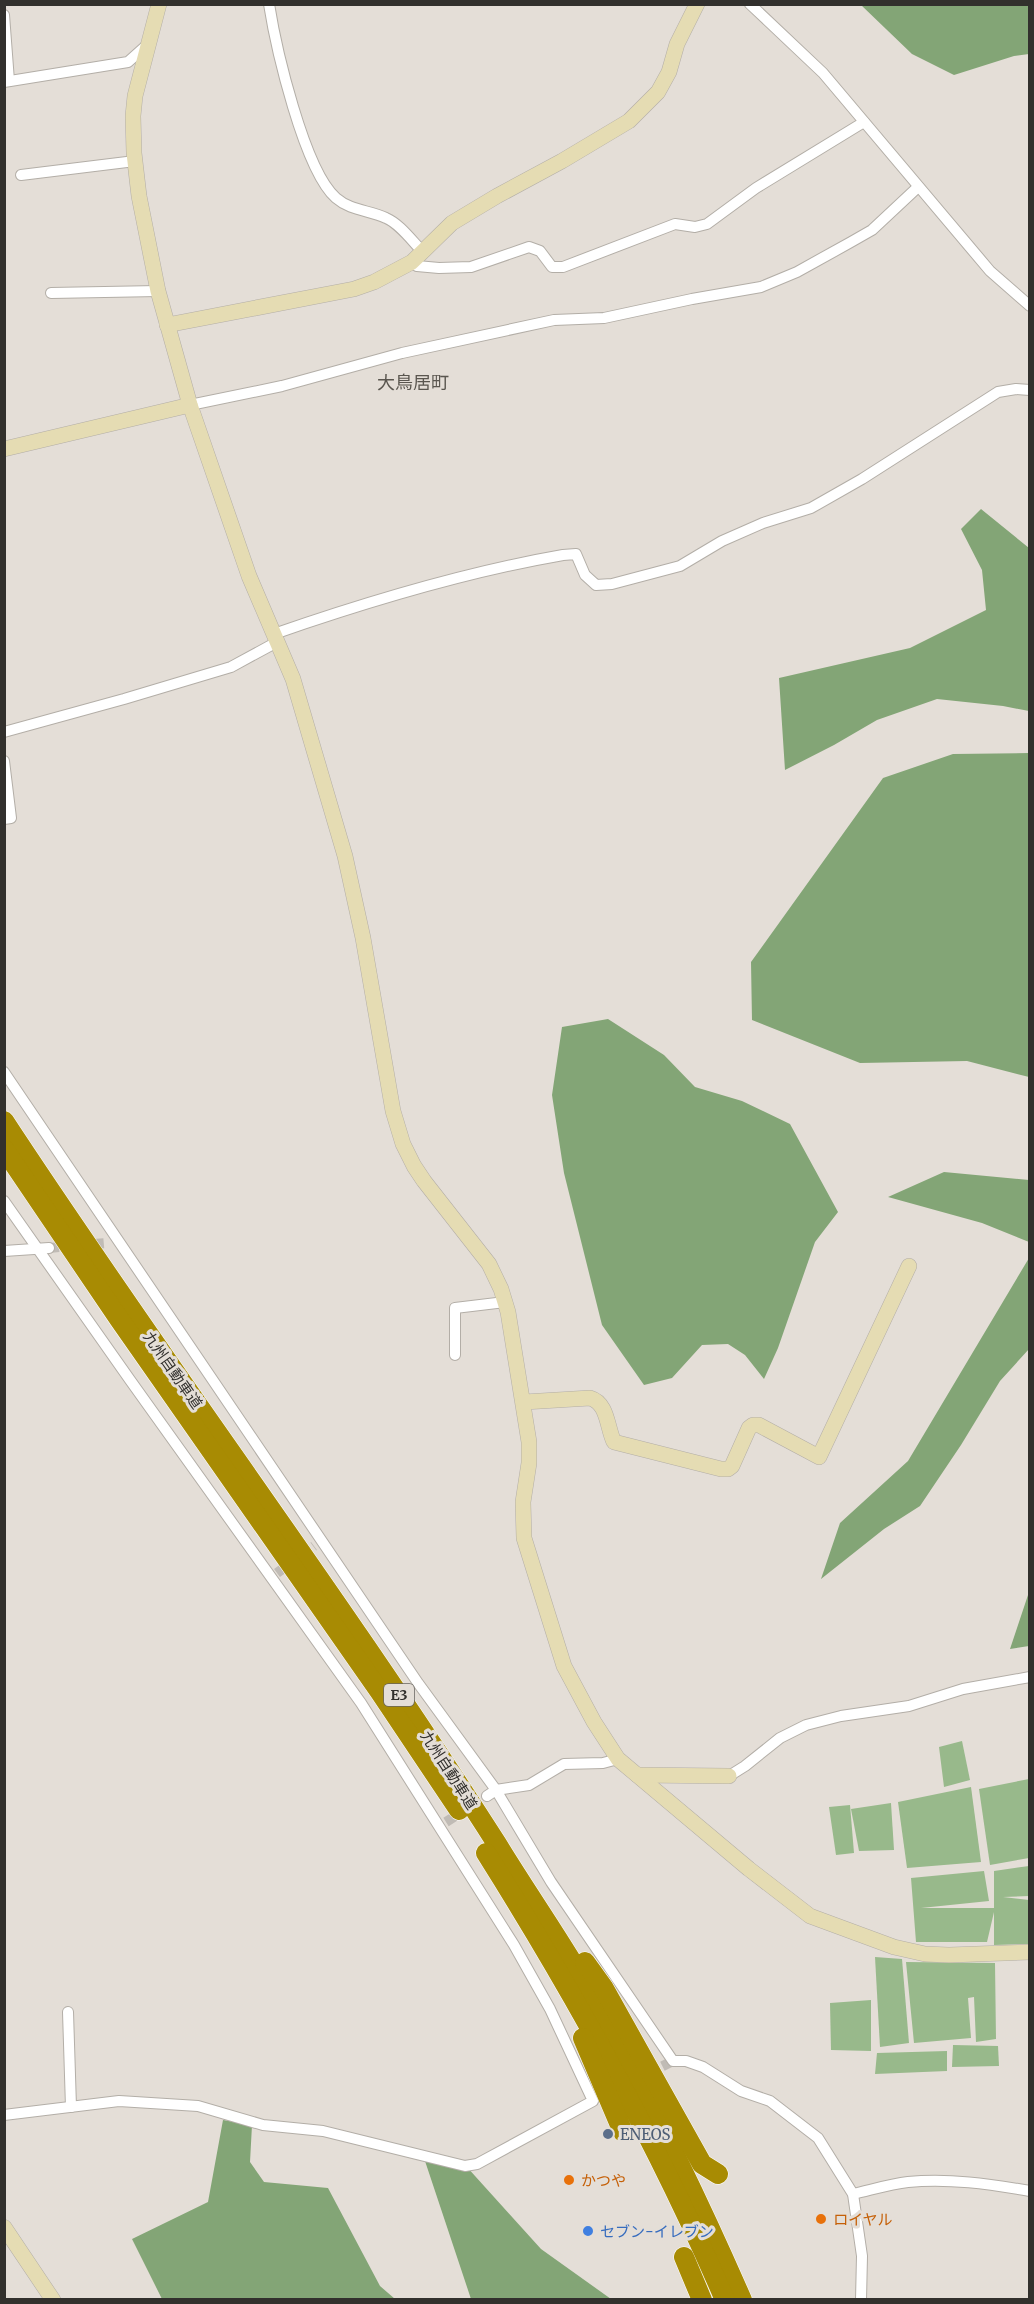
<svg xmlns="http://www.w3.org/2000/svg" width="1034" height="2304" viewBox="0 0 1034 2304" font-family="Merriweather,'Noto Sans JP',serif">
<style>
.green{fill:#98b98b}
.forest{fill:#83a576}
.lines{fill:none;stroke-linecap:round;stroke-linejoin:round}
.street-tunnel{stroke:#c0bbb5;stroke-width:10;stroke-dasharray:10 5;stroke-linecap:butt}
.street-casing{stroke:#b3aea7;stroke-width:12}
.secondary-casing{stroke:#b3aea7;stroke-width:16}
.highway-casing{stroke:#fff;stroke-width:21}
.street{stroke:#fff;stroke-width:10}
.secondary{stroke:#e5dcb3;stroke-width:15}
.highway{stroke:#a88b03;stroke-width:20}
.service-dot{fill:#5c6f8a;stroke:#e4ded7;stroke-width:2}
.food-dot{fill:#e8710a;stroke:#e4ded7;stroke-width:2}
.shop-dot{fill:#3f7fe0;stroke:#e4ded7;stroke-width:2}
.labels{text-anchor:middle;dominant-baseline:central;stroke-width:6;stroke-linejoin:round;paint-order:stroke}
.shield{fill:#e4ded7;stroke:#676460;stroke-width:1.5}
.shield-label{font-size:14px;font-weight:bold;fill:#32302d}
.street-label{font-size:15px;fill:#32302d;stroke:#e4ded7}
.service-label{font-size:15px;fill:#4e5e75;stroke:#e4ded7;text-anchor:start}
.food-label{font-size:15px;fill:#c56008;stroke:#e4ded7;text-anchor:start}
.shop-label{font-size:15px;fill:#366cbe;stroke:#e4ded7;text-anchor:start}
.quarter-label{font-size:18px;fill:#5a564f;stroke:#e4ded7}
</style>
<rect width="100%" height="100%" fill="#e4ded7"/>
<g class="green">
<path d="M962,1741L970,1780L944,1787L939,1747Z"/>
<path d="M1029,1779V1858L990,1865L979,1789Z"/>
<path d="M971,1787L981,1862L907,1868L898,1802Z"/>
<path d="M891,1803L894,1850L859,1851L851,1809Z"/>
<path d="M850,1805L854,1853L836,1855L829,1807Z"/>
<path d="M1029,1866V1896L1003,1897L1029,1900V1944L994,1945V1912L987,1942H916L911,1878L984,1871L989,1901L921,1908H994V1871Z"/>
<path d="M875,1957L902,1959L909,2043L880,2047Z"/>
<path d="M906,1962L995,1963L996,2039L976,2042L974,1997L968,1998L971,2038L914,2043Z"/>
<path d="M871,2000V2051L831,2050L830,2003Z"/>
<path d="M953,2045L998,2046L999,2066L952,2067Z"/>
<path d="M947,2051V2071L875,2074L877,2053Z"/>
</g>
<g class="forest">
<path d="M861,5H1029V54L1014,56L954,75L912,54Z"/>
<path d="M981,509L1029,548V711L1003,706L937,699L877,720L834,745L785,770L779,678L910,648L986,610L982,570L961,529Z"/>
<path d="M1029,753V1077L967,1061L860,1063L752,1020L751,962L883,778L953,754Z"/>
<path d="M608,1019L664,1055L695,1087L742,1101L790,1124L838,1212L815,1242L778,1348L764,1379L745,1355L728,1344L702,1345L672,1378L644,1385L602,1325L564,1173L552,1095L562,1027Z"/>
<path d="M944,1172L1029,1180V1242L982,1223L888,1197Z"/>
<path d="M1029,1258V1349L1000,1381L961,1445L920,1506L884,1529L821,1579L840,1523L908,1461Z"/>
<path d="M1029,1592V1646L1010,1649Z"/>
<path d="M223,2120L252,2125L250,2162L264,2182L328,2188L380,2286L395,2299H162L132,2239L208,2202Z"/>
<path d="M424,2158L466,2166L541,2249L611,2299H471Z"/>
</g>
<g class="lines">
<g class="street-tunnel">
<path d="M49,1248L106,1243"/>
<path d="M277,1573L314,1546"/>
<path d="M446,1822L487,1796"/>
<path d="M649,2073L673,2061"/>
</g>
<g class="street-casing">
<g id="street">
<path d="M269,4C276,48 304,170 336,198C351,211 369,210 386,218C400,224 412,241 423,252"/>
<path d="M750,4L823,73L990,271L1030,306"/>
<path d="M4,15L9,81"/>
<path d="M4,82L128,62L147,45"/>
<path d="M21,175L135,161"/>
<path d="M412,262L417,266L439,268L471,267L529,247L540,251L552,267H563L675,224L695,227L707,224L756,188L864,122"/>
<path d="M51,293L158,291"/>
<path d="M190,405L282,386L402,353L554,320L604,318L692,299L761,287L797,272L851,242L872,230L918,187"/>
<path d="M274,634C369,601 465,572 563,555L576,554L585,575L596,585L612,584L680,566L722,541L763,523L811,508L862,479L998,392L1016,389L1030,390"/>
<path d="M4,732L124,699L231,667L277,642"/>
<path d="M4,761L11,818L4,819"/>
<path d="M4,1072L418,1683L496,1790L551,1882L673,2061H686L703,2067L741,2091L770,2101L818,2138L853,2194L862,2256L861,2300"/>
<path d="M4,1201L130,1380L361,1703L514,1945L550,2009L593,2101L477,2164L465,2166L323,2131L263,2125L198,2106L119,2101L4,2115"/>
<path d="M4,1251L49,1248"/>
<path d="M455,1355V1308L505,1302"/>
<path d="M729,1776L745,1766L780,1738L806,1725L841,1716L909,1706L963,1689L1030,1677"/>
<path d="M487,1796L496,1790L529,1785L564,1764L603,1763L618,1759"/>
<path d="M68,2012L71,2107"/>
<path d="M853,2194C871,2190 890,2184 908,2182C949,2178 989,2184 1030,2191"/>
</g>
</g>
<g class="secondary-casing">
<g id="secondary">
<path d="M159,4L135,96L133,116L134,153L139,196L158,291L190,405L249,576L293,679L345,856L363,938L393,1111L403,1144L414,1166L424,1181L489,1264L501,1289L508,1312L529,1442V1463L523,1502L524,1538L564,1666L594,1722L618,1759L749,1869L810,1916L894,1947L925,1954L949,1955L1030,1952"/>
<path d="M167,325L354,289L374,282L412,262L452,223L497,196L562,161L629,121L658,92L669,72L677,44L697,4"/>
<path d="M4,449L190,405"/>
<path d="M524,1402L590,1398C608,1403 607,1428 614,1442L721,1469H728L732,1466L749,1428L753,1425H759L819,1457L909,1266"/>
<path d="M637,1775L729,1776"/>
<path d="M4,2227L53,2300"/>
</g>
</g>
<g class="highway-casing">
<g id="highway">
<path d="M4,1121C164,1365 340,1598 497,1844C525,1890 556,1934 583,1980C642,2084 694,2190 742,2300"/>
<path d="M4,1149L119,1319L380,1692L459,1810"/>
<path d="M486,1853C576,1996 658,2144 725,2300"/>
<path d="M585,1962L603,1987L702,2164L718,2174"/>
<path d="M583,2038L623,2132"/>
<path d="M684,2257L702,2300"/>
</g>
</g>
<use href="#street" class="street"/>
<use href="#secondary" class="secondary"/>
<use href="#highway" class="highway"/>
</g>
<circle class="service-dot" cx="608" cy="2134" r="6"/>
<g class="food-dot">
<circle cx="569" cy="2180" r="6"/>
<circle cx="821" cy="2219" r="6"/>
</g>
<circle class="shop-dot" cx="588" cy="2231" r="6"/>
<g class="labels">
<rect class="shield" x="384" y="1684" width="30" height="22" rx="4.5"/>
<g class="shield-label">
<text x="399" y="1695">E3</text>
</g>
<g class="street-label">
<text transform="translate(173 1370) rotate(55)">九州自動車道</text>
<text transform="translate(449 1770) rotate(57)">九州自動車道</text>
</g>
<g class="service-label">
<text x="620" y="2134">ENEOS</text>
</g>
<g class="food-label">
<text x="581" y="2180">かつや</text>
<text x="833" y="2219">ロイヤル</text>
</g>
<g class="shop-label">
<text x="600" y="2231">セブン-イレブン</text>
</g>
<g class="quarter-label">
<text x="413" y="382">大鳥居町</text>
</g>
</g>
<rect width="1034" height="2304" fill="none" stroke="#32302d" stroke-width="12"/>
</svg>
